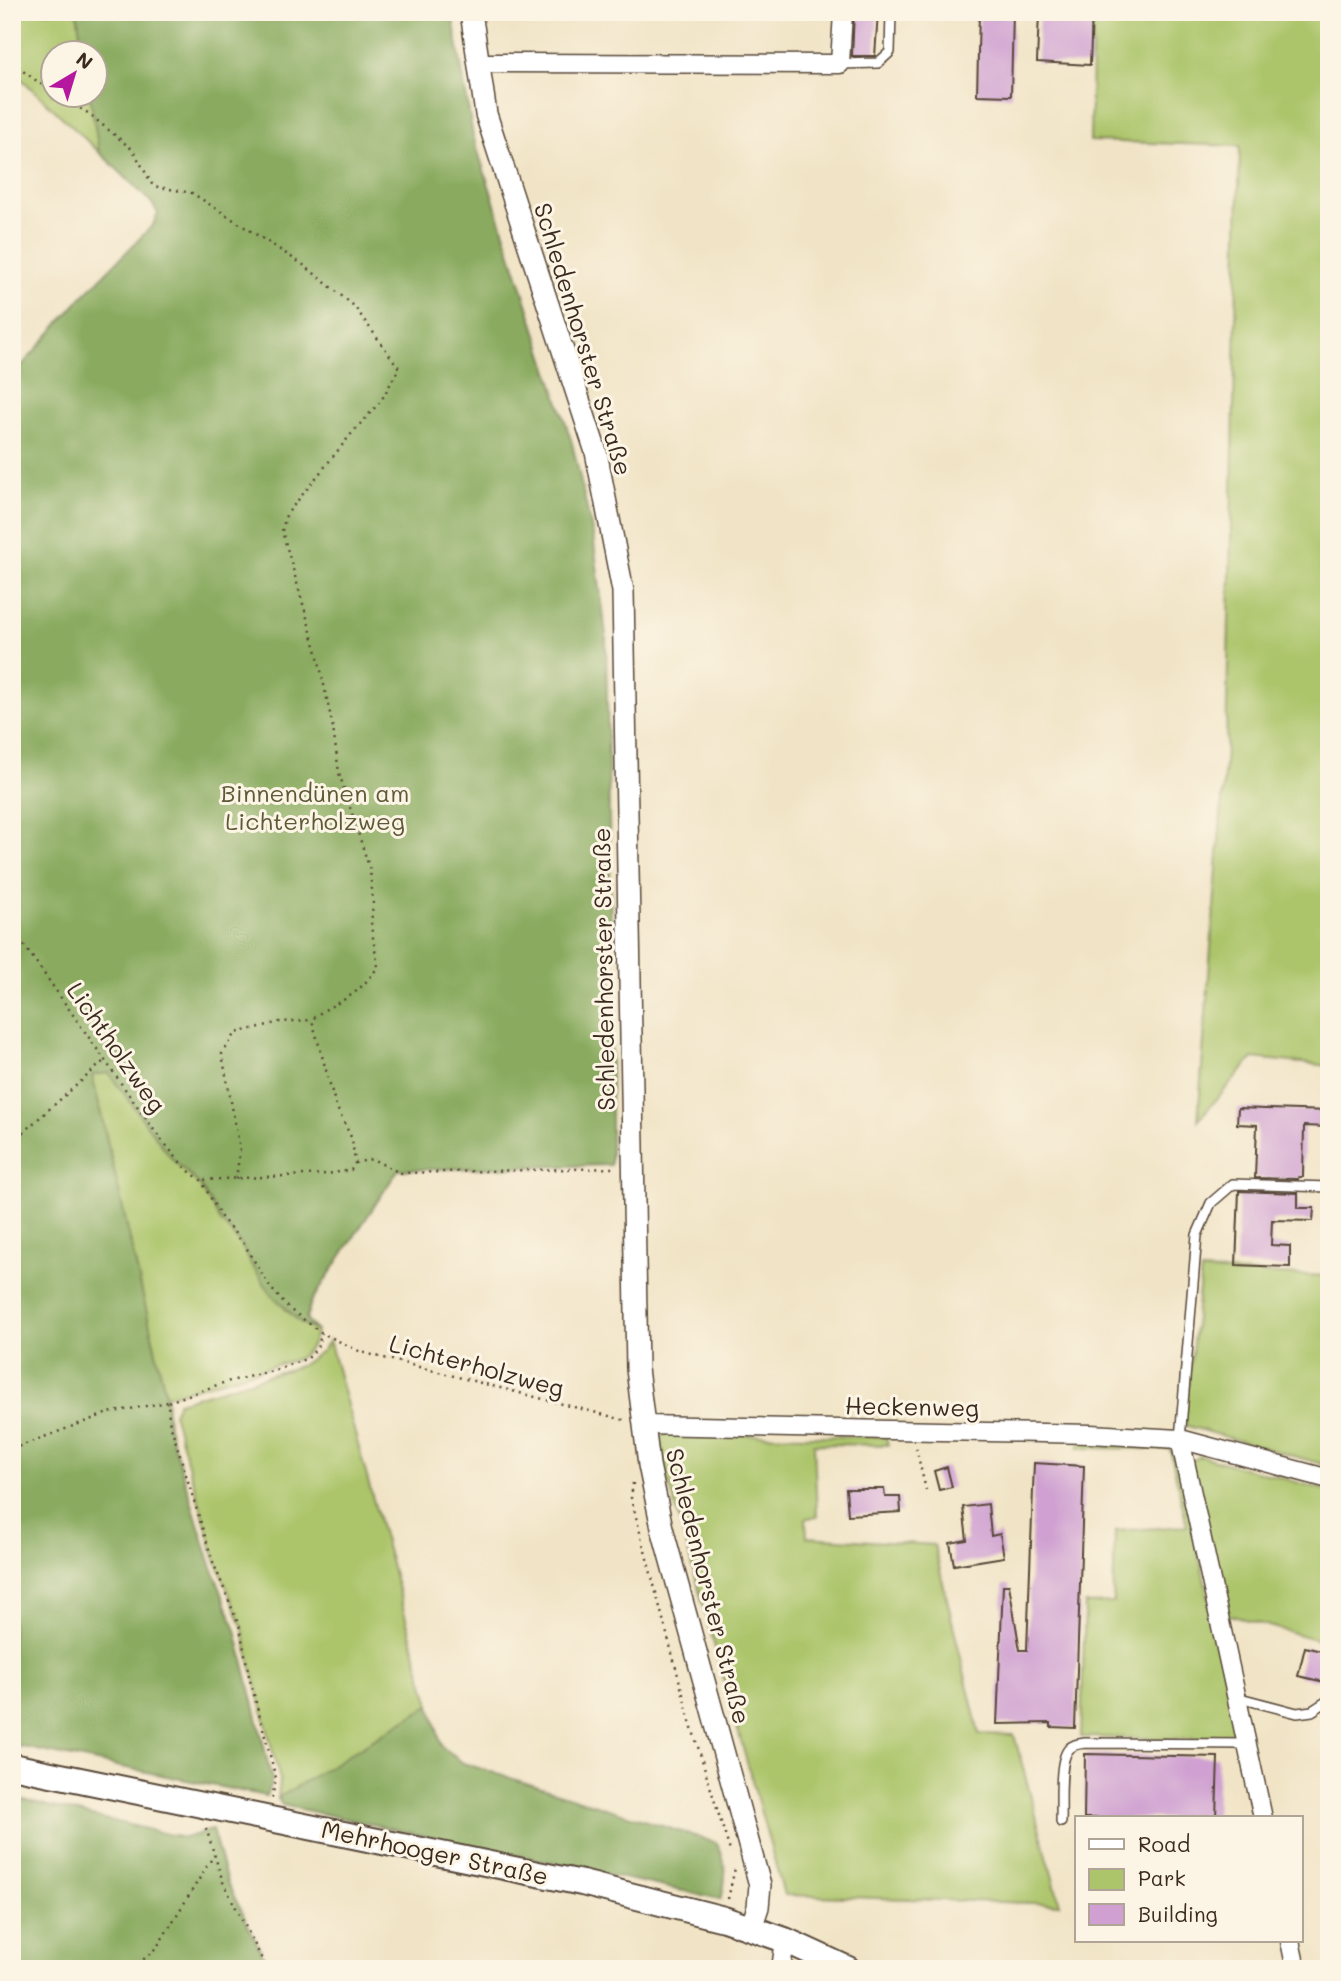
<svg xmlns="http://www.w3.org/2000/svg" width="1341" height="1981" viewBox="0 0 1341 1981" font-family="Mali,sans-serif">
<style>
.green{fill:#acc56b;stroke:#747844;stroke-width:2}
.forest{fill:#89aa5f;stroke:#626a3e;stroke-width:2}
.building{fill:#cfa0d1}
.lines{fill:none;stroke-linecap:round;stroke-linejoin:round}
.service-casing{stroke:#564637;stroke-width:12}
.minor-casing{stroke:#564637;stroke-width:21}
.tertiary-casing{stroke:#564637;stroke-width:24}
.secondary-casing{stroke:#564637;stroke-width:28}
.path{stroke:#564637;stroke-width:2.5;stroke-dasharray:2 5;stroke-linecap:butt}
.service{stroke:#fff;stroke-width:9}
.minor{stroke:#fff;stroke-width:18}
.tertiary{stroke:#fff;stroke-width:21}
.secondary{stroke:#fff;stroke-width:24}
.labels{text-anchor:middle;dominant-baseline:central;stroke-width:6;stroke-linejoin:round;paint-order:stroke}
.street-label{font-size:24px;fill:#3b2a1e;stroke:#fcf5e5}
.park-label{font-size:24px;fill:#5d5835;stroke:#fcf5e5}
</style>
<rect width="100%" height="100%" fill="#fcf5e5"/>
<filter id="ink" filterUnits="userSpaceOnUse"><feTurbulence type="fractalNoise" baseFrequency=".0143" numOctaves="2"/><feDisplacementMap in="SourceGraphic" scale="14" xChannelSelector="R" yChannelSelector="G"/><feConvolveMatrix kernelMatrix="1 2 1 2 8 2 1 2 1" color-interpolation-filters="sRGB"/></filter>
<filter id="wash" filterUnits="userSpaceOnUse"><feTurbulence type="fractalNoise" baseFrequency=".00686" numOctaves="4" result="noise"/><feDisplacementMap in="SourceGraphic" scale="28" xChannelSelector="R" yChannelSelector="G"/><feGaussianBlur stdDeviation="1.57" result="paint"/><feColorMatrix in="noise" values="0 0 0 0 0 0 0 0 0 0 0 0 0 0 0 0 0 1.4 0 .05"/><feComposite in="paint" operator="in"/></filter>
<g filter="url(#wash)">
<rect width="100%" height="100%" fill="#f1e4c6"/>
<g class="green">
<path d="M12,12H77L83,52H52V94L90,95L99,152L12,70Z"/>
<path d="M1093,12H1329V1066L1253,1058L1198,1120L1226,748L1240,146L1090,141Z"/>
<path d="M109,1073L173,1160L199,1184L220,1220L242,1246L251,1264L286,1310L301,1323L316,1331C313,1346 309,1351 297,1359L166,1396L92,1075Z"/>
<path d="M1201,1271L1329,1276V1466L1184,1425Z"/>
<path d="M329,1340L430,1705L278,1799L280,1780L248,1653L243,1629L216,1560L173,1413L178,1402L300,1366L323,1350Z"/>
<path d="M666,1434L886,1437L888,1445L814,1444L817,1517L806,1518L807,1537L934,1545L979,1734L1014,1735L1060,1904L784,1895L664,1465L660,1437Z"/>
<path d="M1083,1439L1174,1445L1240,1736L1234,1740L1081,1737L1085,1604L1113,1603L1115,1531L1187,1526L1170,1449L1078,1448Z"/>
<path d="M1200,1456L1329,1491V1630L1321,1628L1318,1640L1226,1614L1191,1462Z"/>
</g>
<g class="forest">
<path d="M77,12H452L473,136L572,443L593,535L606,635L611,932V1165L398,1170L311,1302L306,1319L316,1331L301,1323L272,1295L251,1264L242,1246L220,1220L199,1184L173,1160L109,1073L92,1075L166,1396L168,1426L210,1562L236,1630L272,1780L266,1796L12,1745V377L83,296L153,225L158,213L151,202L99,152L90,95L94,94V52H83Z"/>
<path d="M430,1705L442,1747L463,1763L717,1843C727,1863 727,1878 721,1899L282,1805L278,1798Z"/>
<path d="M12,1797L184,1838L212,1830L227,1882L270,1969H12Z"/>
</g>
<g id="blocks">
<g class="building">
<path d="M854,12H878L875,56H852Z"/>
<path d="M979,12H1013L1011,96L977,95Z"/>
<path d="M1039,12H1092L1090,65L1037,62Z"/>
<path d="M1238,1108L1329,1111V1127L1304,1126L1303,1177H1299L1298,1179L1255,1178L1257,1125L1237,1124Z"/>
<path d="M1239,1191L1298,1193V1208H1314L1313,1221L1272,1220L1271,1245L1290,1246V1267L1236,1265Z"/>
<path d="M1034,1463L1084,1466L1075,1728L1051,1727V1723L997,1724L1003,1585H1009L1020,1650H1027Z"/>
<path d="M947,1467L952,1487L939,1490L934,1471Z"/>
<path d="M846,1489H884L885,1497H900L901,1512L848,1515Z"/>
<path d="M988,1504L991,1536L1000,1534L1004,1557L954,1565L950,1543L967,1540L963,1507Z"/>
<path d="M1305,1647L1329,1653V1683L1298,1676Z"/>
<path d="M1085,1754L1218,1757L1216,1818H1084Z"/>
</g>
</g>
</g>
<g filter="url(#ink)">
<use href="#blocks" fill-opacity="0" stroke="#564637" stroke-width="2"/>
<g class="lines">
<g class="service-casing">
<g id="service">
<path d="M840,64L878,63L890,52L891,12"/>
<path d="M1180,1439L1197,1235L1211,1203L1233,1184L1329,1187"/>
<path d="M1236,1697L1297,1713L1312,1711L1329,1700"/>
<path d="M1061,1822C1062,1806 1058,1760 1069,1749C1073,1744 1079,1744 1085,1743L1247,1744"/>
</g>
</g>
<g class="minor-casing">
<g id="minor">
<path d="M479,63L840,64L843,12"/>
<path d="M644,1425L1090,1434L1180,1439L1329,1479"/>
<path d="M1180,1439L1263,1818"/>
<path d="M1290,1941L1296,1969"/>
<path d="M781,1969L785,1940"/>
</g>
</g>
<g class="tertiary-casing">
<path id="tertiary" d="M471,12L486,114L596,452L623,591L637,1369L649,1465L662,1528L760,1885L758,1907L751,1928"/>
</g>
<g class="secondary-casing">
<path id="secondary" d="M12,1766L582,1883L724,1919L785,1940L848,1969"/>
</g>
<g class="path">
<path d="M12,63L52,92"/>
<path d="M56,94L88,113L133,150L153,186L192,193L305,266L354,306L399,368L381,401L352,433L286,515L282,531L318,656L333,728L339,773L370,870L373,902L371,926L378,967C368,980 359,991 345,999C333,1006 323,1009 312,1020L336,1106L352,1139L355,1163L351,1170L327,1174L201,1180"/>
<path d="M12,928L156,1133L185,1168L201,1180L221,1217L244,1244L270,1287L288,1308L322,1333L361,1352L624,1420"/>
<path d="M12,1142L104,1061"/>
<path d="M355,1163L372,1159L400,1173L614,1168"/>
<path d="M236,1179L240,1149L222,1054L236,1033L280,1022L312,1020"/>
<path d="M916,1448L926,1490"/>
<path d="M12,1449L108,1413L168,1402"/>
<path d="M633,1483L631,1498L690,1721L730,1851"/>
<path d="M272,1798L276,1778L249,1676L240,1628L213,1562L169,1420L168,1402L226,1382L277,1370L308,1358L317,1348L322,1333"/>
<path d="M206,1828L223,1882L267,1969"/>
<path d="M728,1899L735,1868"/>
<path d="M133,1969L157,1947L214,1855"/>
</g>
<use href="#service" class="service"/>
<use href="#minor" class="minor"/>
<use href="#tertiary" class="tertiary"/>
<use href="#secondary" class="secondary"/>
</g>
</g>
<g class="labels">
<g class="street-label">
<text transform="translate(584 339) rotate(73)">Schledenhorster Straße</text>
<text transform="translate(603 969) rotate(-91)">Schledenhorster Straße</text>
<text transform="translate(117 1047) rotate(55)">Lichtholzweg</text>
<text transform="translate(477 1365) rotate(15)">Lichterholzweg</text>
<text transform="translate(912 1406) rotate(1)">Heckenweg</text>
<text transform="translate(709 1586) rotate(76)">Schledenhorster Straße</text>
<text transform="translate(435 1852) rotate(12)">Mehrhooger Straße</text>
</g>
<g class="park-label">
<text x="315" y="792">Binnendünen am<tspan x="315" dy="28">Lichterholzweg</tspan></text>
</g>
</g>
<rect width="1341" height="1981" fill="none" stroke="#fcf5e5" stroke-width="42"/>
<rect x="1075" y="1816" width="228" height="126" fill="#fcf5e5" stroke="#afa495" stroke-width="2"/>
<rect x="1089" y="1839" width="35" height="10" fill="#ffffff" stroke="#afa495" stroke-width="2"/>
<text x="1138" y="1852" font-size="21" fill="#3b2a1e">Road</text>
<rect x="1089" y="1869" width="35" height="21" fill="#acc56b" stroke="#afa495" stroke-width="2"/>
<text x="1138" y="1886" font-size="21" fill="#3b2a1e">Park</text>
<rect x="1089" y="1904" width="35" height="21" fill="#cfa0d1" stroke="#afa495" stroke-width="2"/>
<text x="1138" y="1922" font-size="21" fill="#3b2a1e">Building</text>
<g transform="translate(74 74) rotate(38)"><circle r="33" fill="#fcf5e5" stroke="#afa495" stroke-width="2"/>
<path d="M0-5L12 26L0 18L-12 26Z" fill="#b5179e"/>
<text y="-10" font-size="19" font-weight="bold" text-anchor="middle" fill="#3b2a1e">N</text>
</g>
</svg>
